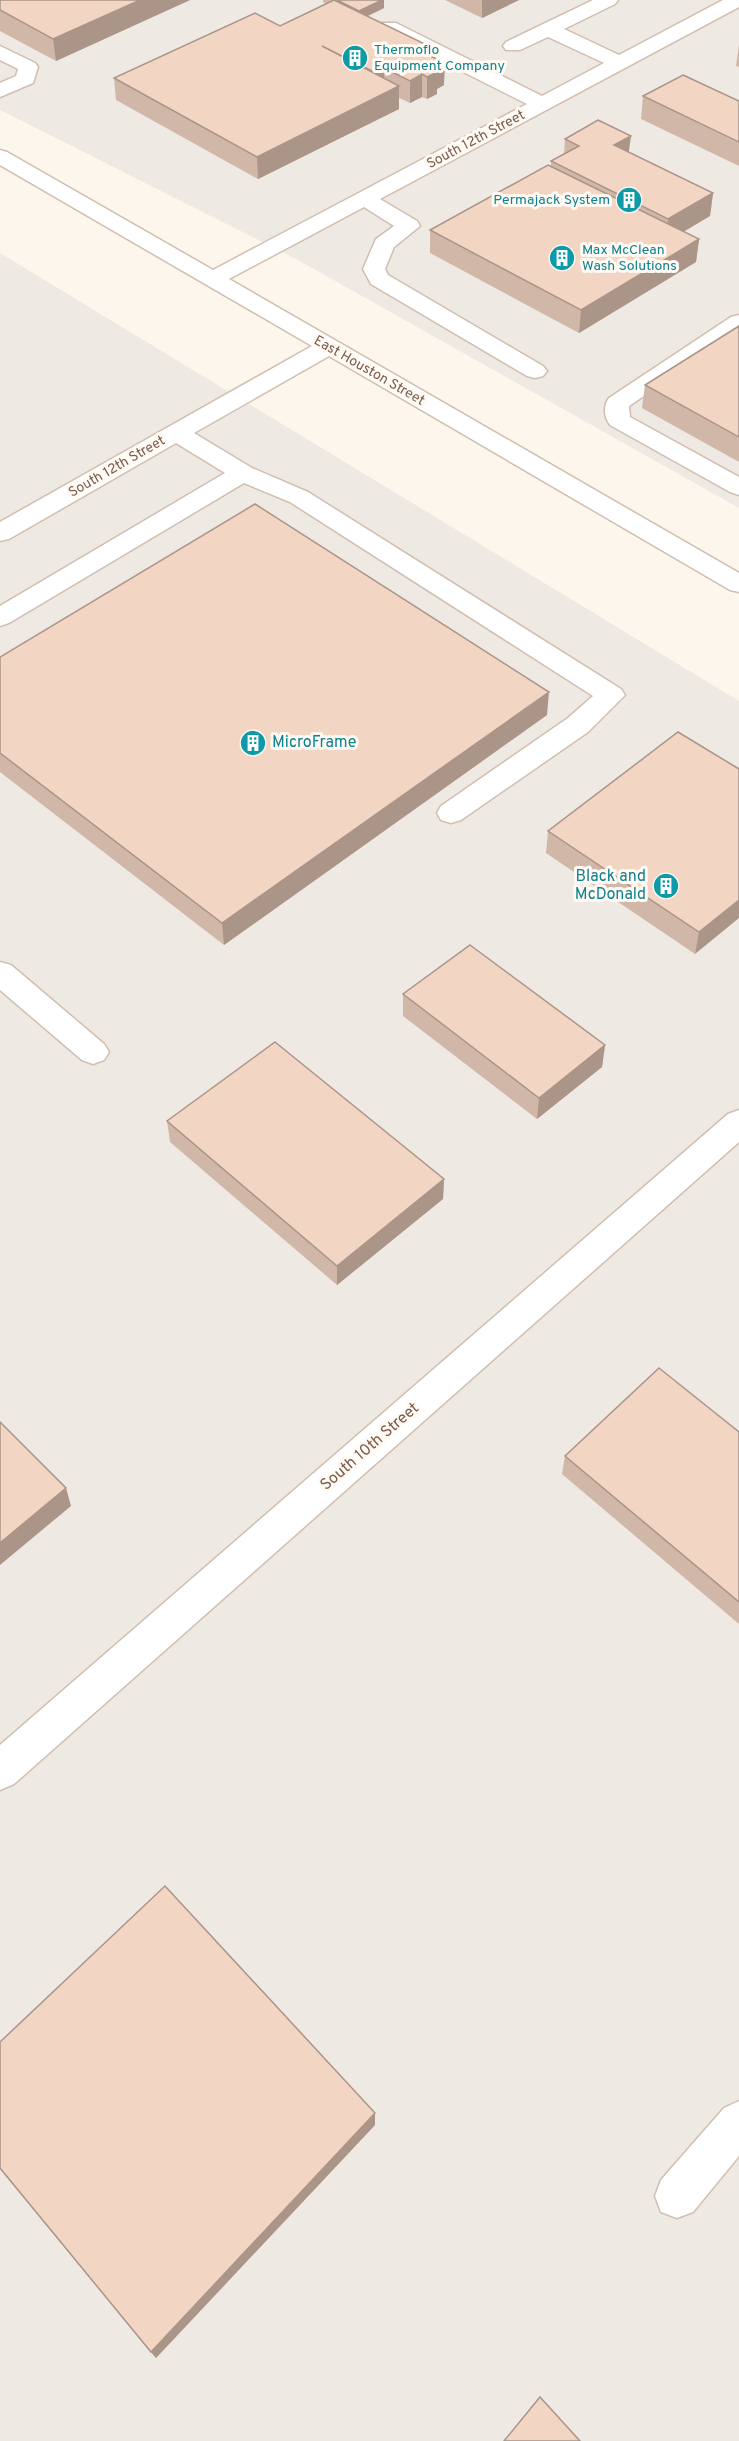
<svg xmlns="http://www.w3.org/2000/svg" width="739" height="2441" viewBox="0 0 739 2441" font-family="Overpass,sans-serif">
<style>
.industrial{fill:#efe9e4}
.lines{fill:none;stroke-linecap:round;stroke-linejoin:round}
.minor-casing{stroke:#d1beb0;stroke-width:3}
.minor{fill:#fff;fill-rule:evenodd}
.wall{fill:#d1b7a8}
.shaded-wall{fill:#aa9588}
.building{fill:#f3d5c3;stroke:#aa9588;stroke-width:1.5}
.labels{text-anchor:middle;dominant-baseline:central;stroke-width:6;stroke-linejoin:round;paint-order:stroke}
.far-culture-label{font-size:14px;fill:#0d838f;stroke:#fffaf3;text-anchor:start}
.far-street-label{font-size:14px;fill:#7a5c4d;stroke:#fffaf3}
.culture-label{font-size:16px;fill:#0d838f;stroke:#fffaf3;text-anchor:start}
.street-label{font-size:16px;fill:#7a5c4d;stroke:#fffaf3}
</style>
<rect width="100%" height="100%" fill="#fdf6ec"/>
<g class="industrial">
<path d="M0,0H739V508L298,260L0,110Z"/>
<path d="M0,253L739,701V2441H0Z"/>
</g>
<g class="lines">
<g class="minor-casing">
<g id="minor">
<path d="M593,0H618L615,4L564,29L619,55L723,0H739V7L380,199L417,221L420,226L394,247L385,269L388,275L543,366L547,371L543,376L535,378L527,376L371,284L363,269L376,239L394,226L364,207L229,279L739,573V592L730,590L329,356L194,433L252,468L308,492L621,689L625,695L588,732L461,820L451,823L441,820L437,813L441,806L568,718L593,696L290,502L244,483L9,623L0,626V606L225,473L176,443L9,539L0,541V522L312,346L0,165V150L7,152L213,270L527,104L382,31L379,27L382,23H396L542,96L604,63L548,37L520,50H506L503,46L506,42Z"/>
<path d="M0,46L35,63L38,67L33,83L0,97V83L16,76L18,69L0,60Z"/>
<path d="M739,315V332L629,406L630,417L739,477V495L730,492L610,425C604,417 603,406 609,398L731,317Z"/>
<path d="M0,962L11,965L104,1044L109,1052L104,1060L93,1064L82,1060L0,990Z"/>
<path d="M739,1110V1142L14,1784L0,1790V1745L728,1114Z"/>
<path d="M739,2101V2156L693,2212L677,2218L661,2212L655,2196L661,2180L724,2108Z"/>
</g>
</g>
<use href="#minor" class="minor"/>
</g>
<g class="wall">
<path d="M0,0H190L56,61L0,31Z"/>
<path d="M323,0H384V8L368,16L429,55L444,85L437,89V94L427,99L422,97L410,103L399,98V109L258,179L116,100L114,78L280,26L326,4L323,2Z"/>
<path d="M445,0H519L482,18Z"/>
<path d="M739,44V67L736,66Z"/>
<path d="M643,96L739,101V166L641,119Z"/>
<path d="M565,139L629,152L713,193L710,216L683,232L699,239L696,262L579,333L430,253V230L551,166V161L564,154Z"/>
<path d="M739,326V462L642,408L645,385Z"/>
<path d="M0,657L547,715L224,945L0,772Z"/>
<path d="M739,769L695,954L546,853L548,831Z"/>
<path d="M403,994L605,1045L602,1067L537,1119L403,1016Z"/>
<path d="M167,1121L444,1179L443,1199L337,1285L170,1142Z"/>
<path d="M739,1432V1624L562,1474L565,1456Z"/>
<path d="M0,2042L375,2113V2125L156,2358L0,2169Z"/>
</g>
<g class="shaded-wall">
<path d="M140,0H190L56,61L53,39Z"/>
<path d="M382,0H384V8L359,20V11Z"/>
<path d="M482,0H519L482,18Z"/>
<path d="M429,46V68L420,51Z"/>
<path d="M445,63L444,85L437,89V94L427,99V77L432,69Z"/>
<path d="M384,68V90L375,95L376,73Z"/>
<path d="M422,74V97L410,103V81Z"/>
<path d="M399,86V109L258,179L257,157Z"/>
<path d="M631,136L628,158L614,145Z"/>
<path d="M713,193L710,216L666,242L668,219Z"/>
<path d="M699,239L696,262L579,333L581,310Z"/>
<path d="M549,692L547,715L224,945L222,923Z"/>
<path d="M739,900V918L695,954L699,932Z"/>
<path d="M605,1045L602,1067L537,1119L539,1098Z"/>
<path d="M444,1179L443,1199L337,1285V1266Z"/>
<path d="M66,1488L71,1506L0,1565V1543Z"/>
<path d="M375,2113V2125L156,2358L151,2352Z"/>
</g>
<g class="building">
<path d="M0,0H140L53,39L0,10Z"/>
<path d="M334,0L429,46L420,51L445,63L432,69L438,72L427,77L422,74L410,81L384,68L376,73L322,46L399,86L257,157L114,78L255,13L280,26Z"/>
<path d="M337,0H382L359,11Z"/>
<path d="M683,75L739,101V142L643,96Z"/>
<path d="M598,120L631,136L614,145L713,193L668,219L551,161L579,146L565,139Z"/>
<path d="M548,165L699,239L581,310L430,230Z"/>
<path d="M739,326V437L645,385Z"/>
<path d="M255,504L549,692L222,923L0,753V657Z"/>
<path d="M678,732L739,769V900L699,932L548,831Z"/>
<path d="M470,945L605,1045L539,1098L403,994Z"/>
<path d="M275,1042L444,1179L337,1266L167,1121Z"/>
<path d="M659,1368L739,1432V1602L565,1456Z"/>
<path d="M0,1422L66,1488L0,1543Z"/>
<path d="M165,1886L375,2113L151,2352L0,2168V2042Z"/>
<path d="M540,2397L580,2441H504Z"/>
</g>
<defs>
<g id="building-disc" transform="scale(1.35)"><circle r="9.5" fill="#0f9aa8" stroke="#fffaf3"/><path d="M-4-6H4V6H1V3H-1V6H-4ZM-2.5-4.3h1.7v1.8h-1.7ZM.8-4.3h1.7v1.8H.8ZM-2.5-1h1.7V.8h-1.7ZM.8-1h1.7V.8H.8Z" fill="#fff"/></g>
</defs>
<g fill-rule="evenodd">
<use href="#building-disc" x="355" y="58"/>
<use href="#building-disc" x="629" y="200"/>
<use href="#building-disc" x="562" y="258"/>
<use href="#building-disc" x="253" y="743"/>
<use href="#building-disc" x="666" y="886"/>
</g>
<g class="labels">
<g class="far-culture-label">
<text x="374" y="50">Thermoflo<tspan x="374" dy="16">Equipment Company</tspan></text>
<text x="610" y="200" text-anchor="end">Permajack System</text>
<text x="582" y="250">Max McClean<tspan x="582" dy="16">Wash Solutions</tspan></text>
</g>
<g class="far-street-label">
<text transform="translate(476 140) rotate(-28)">South 12th Street</text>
<text transform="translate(369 371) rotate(30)">East Houston Street</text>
<text transform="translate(117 467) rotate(-30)">South 12th Street</text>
</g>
<g class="culture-label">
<text x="272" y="743">MicroFrame</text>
<text x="646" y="877" text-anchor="end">Black and<tspan x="646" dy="18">McDonald</tspan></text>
</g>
<g class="street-label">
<text transform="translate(370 1447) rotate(-41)">South 10th Street</text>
</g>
</g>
</svg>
